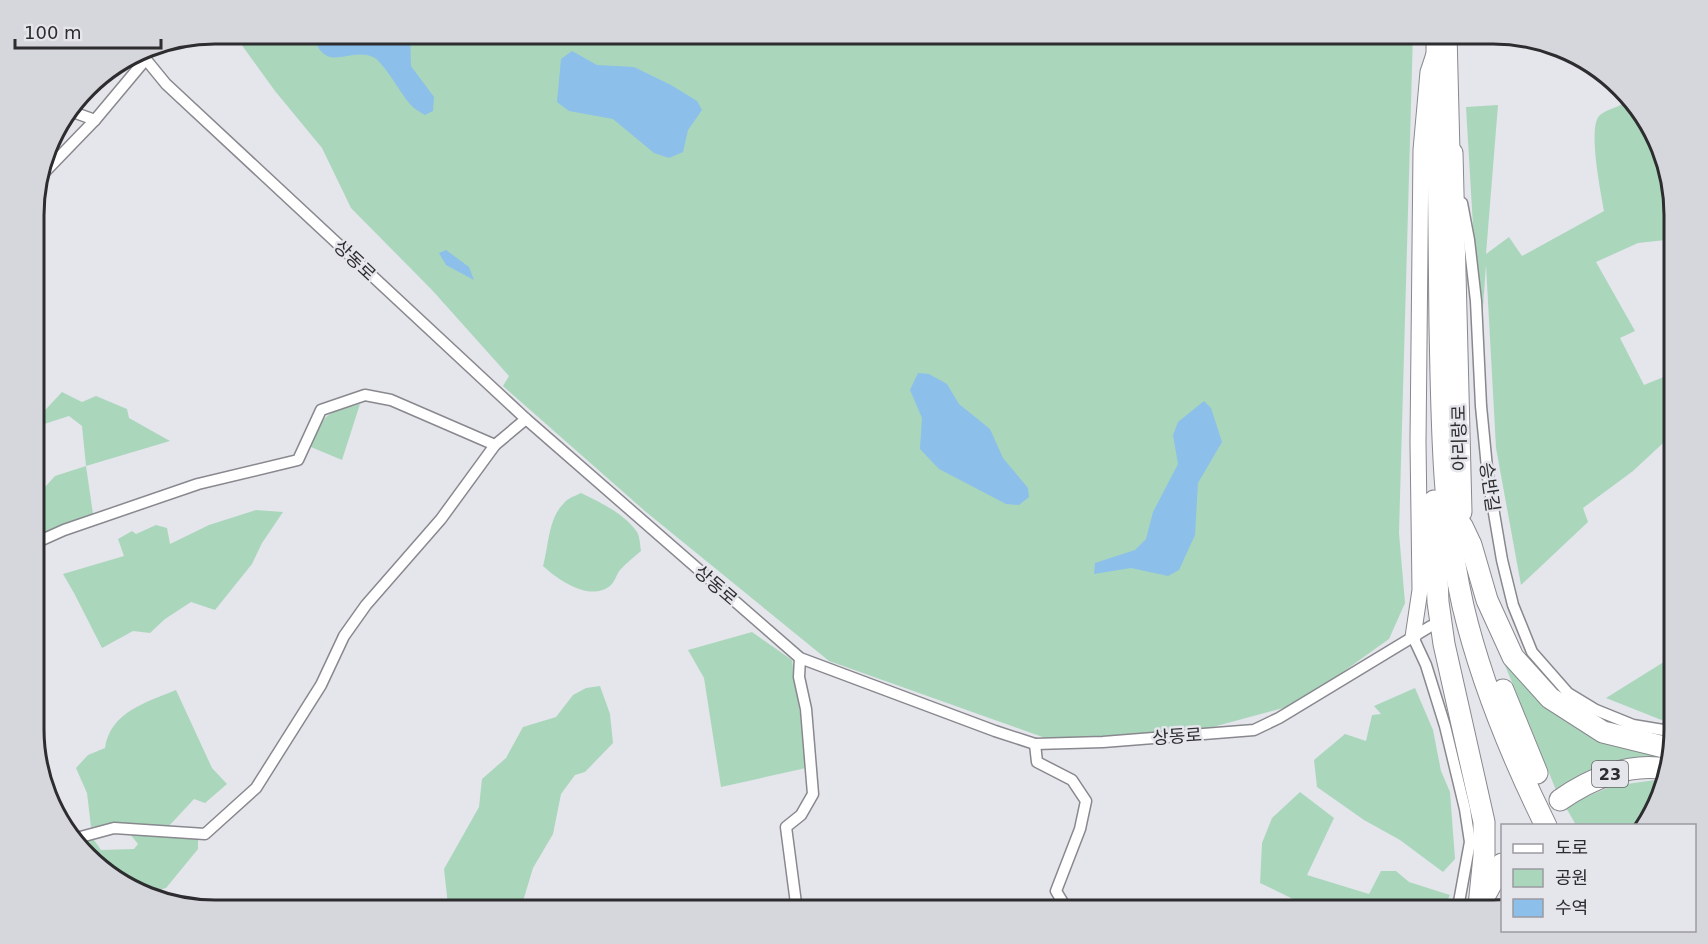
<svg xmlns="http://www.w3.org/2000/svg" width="1708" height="944" viewBox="0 0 1708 944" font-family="'DejaVu Sans','Noto Sans KR',sans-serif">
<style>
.green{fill:#aad7bc}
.water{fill:#8cbfea}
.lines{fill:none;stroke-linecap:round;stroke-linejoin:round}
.street-casing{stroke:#88888e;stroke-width:13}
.secondary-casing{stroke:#88888e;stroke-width:17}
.highway-casing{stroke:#88888e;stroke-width:23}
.street{stroke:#fff;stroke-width:10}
.secondary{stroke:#fff;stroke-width:15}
.highway{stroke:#fff;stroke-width:21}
.labels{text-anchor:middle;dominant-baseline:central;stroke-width:5;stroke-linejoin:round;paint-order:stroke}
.shield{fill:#e5e5ec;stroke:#646468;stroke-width:1.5}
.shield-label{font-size:16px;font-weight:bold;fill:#2d2d2f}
.street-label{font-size:18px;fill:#2d2d2f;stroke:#e5e5ec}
.rim{fill:none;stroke:#2d2d2f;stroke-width:3}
</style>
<rect width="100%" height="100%" fill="#e5e5ec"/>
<g class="green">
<path d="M233,33H1413L1399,533L1405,603L1389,639L1298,704L1198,731L1051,740L829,661L646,512L503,386L509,376L432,290L351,208L322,148L275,91Z"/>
<path d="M1628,99L1645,114L1675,203V239L1638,243L1596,262L1635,331L1620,338L1644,385L1666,376L1675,384V432L1633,471L1583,508L1588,522L1521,585L1496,448L1486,265L1482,321L1473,226L1466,107L1498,105L1486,254L1509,237L1522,256L1604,211C1601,193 1587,126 1600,115C1608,108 1621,108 1628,99Z"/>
<path d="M62,392L82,402L96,396L127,409L129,418L170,441L86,466L93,514L35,537V498L55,476L86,466L82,426L69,416L35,427V421Z"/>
<path d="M360,404L342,460L311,447C326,411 323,415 360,404Z"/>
<path d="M581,493C600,502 625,514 637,532C640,537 640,545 641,551C634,557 626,563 620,570C616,575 615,582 610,586C590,602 558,580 543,566C549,545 548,519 564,503C568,498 575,496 581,493Z"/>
<path d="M256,510L283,512L262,543L252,564L215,610L191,602L165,619L150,633L133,631L102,648L74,593L63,574L124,556L118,539L132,531L136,534L156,525L167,528L170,544L209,525Z"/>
<path d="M752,632L792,660L800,713L806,768L721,787L704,678L688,650Z"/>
<path d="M1500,653L1574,724L1671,754L1668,763L1556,790Z"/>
<path d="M1675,655V701L1664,721L1606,698Z"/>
<path d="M600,686L610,714L613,743L585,772L575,775L561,794L553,834L533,868L520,911H441L448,905L444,869L479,807L482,779L506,758L523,727L556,717L573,695L586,688Z"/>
<path d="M1415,688L1433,730L1441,771L1450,792L1455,859L1443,872L1400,840L1364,820L1317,787L1314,760L1345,734L1366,741L1372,715L1381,714L1374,706Z"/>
<path d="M176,690L212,768L227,784L205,803L194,799L168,827L139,824L91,827L87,793L76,768L88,755L105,748C110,712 147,702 176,690Z"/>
<path d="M1663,779L1651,820L1645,825H1576L1565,806L1612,786Z"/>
<path d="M1300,792L1334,818L1307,875L1369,894L1381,871H1396L1409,882L1450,895L1442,911H1297L1295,900L1260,883L1262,843L1272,818Z"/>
<path d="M130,834L198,839V849L166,888L148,893L124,887L90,854L87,840H94L101,850L134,849L138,844Z"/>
</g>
<g class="water">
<path d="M312,33H410L411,66L434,97L433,111L425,115C420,112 414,109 410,104C401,94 383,61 373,57C347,46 326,77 312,33Z"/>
<path d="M572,51L597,65L634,67L671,85L697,101L702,110L688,130L683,152L669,158L654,153L613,119L569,111L557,102L561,59Z"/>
<path d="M446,250L469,267L474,280L446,265L439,253Z"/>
<path d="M918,373L929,374L947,384L959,404L990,429L1003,458L1028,488L1029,497L1019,505L1006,504L939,469L920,449L922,418L910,390Z"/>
<path d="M1204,401L1211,408L1222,442L1198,483L1195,535L1179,570L1168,576L1131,568L1094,574L1095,563L1135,550L1146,539L1153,512L1178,464L1173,435L1178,422Z"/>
</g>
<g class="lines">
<g class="street-casing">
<g id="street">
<path d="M139,51L166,84L526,419L800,658L995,731L1035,744L1103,742L1254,730L1279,718L1431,626"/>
<path d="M70,111L95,120L146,59"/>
<path d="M38,179L95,120"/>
<path d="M1462,203L1469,240L1476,301L1481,406L1488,478L1502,560L1513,605L1532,652L1568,693L1596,710L1633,725L1675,732"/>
<path d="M35,543L64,530L198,484L298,460L321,410L365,395L391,400L495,445"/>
<path d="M1413,637L1426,665L1445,726L1465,809L1470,842L1459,902L1455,911"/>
<path d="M1665,731L1675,714"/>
<path d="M1035,744L1037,762L1072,780L1086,801L1080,829L1056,891L1068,911"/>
<path d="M73,839L114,828L205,834L256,788L321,685L344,636L366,605L441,519L495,445L526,419"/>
<path d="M797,911L786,827L801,815L813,794L806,709L799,677L800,658"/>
</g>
</g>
<g class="secondary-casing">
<g id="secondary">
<path d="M1449,33L1452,153"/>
<path d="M1413,637L1420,590L1418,442L1421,150L1428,72L1437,45V33"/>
</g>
</g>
<g class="highway-casing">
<g id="highway">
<path d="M1437,45C1438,139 1439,233 1440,326C1442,419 1442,514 1463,606C1481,682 1511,755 1546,826"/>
<path d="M1452,153L1461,512"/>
<path d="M1434,501L1438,602L1444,644L1484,822V856L1479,906"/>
<path d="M1462,526L1471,545L1487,600L1513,657L1550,698L1603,732L1672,749"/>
<path d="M1503,690L1537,773"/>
<path d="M1560,800C1590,779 1629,762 1666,769"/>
<path d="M1484,897L1502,864"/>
</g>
</g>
<use href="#street" class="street"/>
<use href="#secondary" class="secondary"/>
<use href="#highway" class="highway"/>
</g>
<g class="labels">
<rect class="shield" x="1592" y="761" width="36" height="26" rx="4.5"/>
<g class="shield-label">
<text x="1610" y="774">23</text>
</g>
<g class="street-label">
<text transform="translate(355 260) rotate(43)">상동로</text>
<text transform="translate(1459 438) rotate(-91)">아리랑로</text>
<text transform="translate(1490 487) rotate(82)">승반길</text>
<text transform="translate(716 585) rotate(41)">상동로</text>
<text transform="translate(1177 736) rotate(-4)">상동로</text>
</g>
</g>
<path d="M0 0H1708V944H0ZM215 44H1493A171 171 0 0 1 1664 215V729A171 171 0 0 1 1493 900H215A171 171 0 0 1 44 729V215A171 171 0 0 1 215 44Z" fill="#d6d6dd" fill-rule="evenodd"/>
<path class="rim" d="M215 44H1493A171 171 0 0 1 1664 215V729A171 171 0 0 1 1493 900H215A171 171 0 0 1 44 729V215A171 171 0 0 1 215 44Z"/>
<rect x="1501" y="824" width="195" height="108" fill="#e5e5ec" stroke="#9b9ba0" stroke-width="1.5"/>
<rect x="1513" y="844" width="30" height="9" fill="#ffffff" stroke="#9b9ba0" stroke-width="1.5"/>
<text x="1555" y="854" font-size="18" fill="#2d2d2f">도로</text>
<rect x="1513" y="869" width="30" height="18" fill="#aad7bc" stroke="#9b9ba0" stroke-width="1.5"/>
<text x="1555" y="884" font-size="18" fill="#2d2d2f">공원</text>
<rect x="1513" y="899" width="30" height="18" fill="#8cbfea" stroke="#9b9ba0" stroke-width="1.5"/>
<text x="1555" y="914" font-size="18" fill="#2d2d2f">수역</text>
<path d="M15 39v9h146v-9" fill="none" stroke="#2d2d2f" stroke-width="3"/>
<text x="24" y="39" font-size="18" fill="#2d2d2f" stroke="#e5e5ec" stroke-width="4.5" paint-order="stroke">100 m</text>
</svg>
